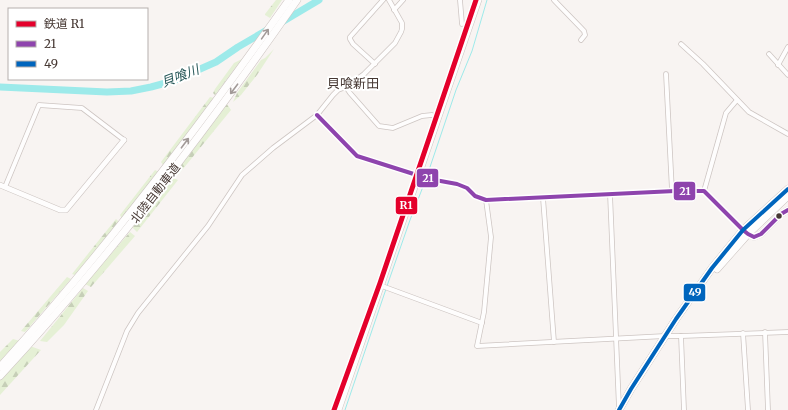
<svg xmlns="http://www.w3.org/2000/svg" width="788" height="410" viewBox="0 0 788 410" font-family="Merriweather,'Noto Sans JP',serif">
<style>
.forest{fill:url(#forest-firs)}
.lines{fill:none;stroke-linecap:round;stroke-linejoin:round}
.stream{stroke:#9deaea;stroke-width:1}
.river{stroke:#9deaea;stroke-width:7}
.minor-casing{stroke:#cdc5c2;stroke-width:5.5}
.tertiary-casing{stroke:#cdc5c2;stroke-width:6}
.secondary-casing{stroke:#cdc5c2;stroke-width:7}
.trunk-casing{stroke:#cdc5c2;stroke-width:8}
.motorway-casing{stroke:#cdc5c2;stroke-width:8}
.minor{stroke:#fefdfd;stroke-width:4}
.tertiary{stroke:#fefdfd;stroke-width:5}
.secondary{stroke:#fefdfd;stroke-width:5.5}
.trunk{stroke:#fefdfd;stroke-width:7}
.motorway{stroke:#fefdfd;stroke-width:7}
.bus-1-casing{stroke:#fff;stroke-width:7}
.bus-2-casing{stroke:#fff;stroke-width:7}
.bus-1{stroke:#8e44ad;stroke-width:4}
.bus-2{stroke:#0065bd;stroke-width:4}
.rail-1-casing{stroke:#fff;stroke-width:8}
.rail-1{stroke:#e4002b;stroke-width:5}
.oneway{stroke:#a29a98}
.bus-dot{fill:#463833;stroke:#fff;stroke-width:1.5}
.labels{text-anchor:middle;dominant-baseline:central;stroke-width:4;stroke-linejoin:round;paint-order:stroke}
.street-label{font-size:12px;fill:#463833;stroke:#fff}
.water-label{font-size:13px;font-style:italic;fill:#255657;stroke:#fff}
.neighbourhood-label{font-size:13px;fill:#463833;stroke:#fff}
.line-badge{stroke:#fff;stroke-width:1.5}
.badge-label{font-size:11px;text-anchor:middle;font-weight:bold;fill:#fff}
</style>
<defs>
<pattern id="forest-firs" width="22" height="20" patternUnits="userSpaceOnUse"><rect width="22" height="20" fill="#e5f0d5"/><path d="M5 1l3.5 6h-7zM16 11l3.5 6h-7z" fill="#c6cfb7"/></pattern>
</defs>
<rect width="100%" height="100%" fill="#f8f4f2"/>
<g class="forest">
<path d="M276,0H282L270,18L265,15V14Z"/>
<path d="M274,49L257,75L241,95L233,102L237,93L261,60L265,58Z"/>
<path d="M242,59L215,95L213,93L215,89L234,63Z"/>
<path d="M210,97L214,98L163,165L161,162Z"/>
<path d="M227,104L231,110L178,175L175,173Z"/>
<path d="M155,170L159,172L122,219L120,215Z"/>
<path d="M171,177L178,180L137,232L132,227Z"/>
<path d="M116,219L119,222L75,275L72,274L95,245Z"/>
<path d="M130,232L135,236L91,287L85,284Z"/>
<path d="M67,277L71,279L25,332L21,331Z"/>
<path d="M83,288L88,291L64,325L47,342L40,341Z"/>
<path d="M13,339L20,341L0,361V352Z"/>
<path d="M30,346L41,350L0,395V379Z"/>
</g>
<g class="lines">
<g class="stream">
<path d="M427,176L456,90L472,51L487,0"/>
<path d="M387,286L410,220L426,179"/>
<path d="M345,410L386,289"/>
</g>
<g class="river">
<path d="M282,22L319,0"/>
<path d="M0,87L107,92L131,91L151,87L173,81L216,62L238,47L267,30"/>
</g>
<g class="minor-casing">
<g id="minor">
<path d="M460,0L462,24"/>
<path d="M554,0L584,31L585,35L581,40"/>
<path d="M394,10L403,0"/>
<path d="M681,44L703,64L749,112L788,134"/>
<path d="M769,54L788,75"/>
<path d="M375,64L353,44L350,39V37L383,0"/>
<path d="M778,65L788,47"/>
<path d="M666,74L672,191"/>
<path d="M346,87L350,93L379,126L393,128L422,116L432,115"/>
<path d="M317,115L357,156L420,176L435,180L457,184L467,188L475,196L486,200L675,191H704L743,230"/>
<path d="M5,187L39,105L82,108L124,140"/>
<path d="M704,191L726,113L737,100"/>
<path d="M610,194L619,408"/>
<path d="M543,198L554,342"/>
<path d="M486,200L491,237L484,312L477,346L665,336H681L788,332"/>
<path d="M382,286L482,323"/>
<path d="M765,332L768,410"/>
<path d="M743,333L748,410"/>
<path d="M681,336L684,410"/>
<path d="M96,410L127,331L138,313L208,226L242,175L273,148L317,115L333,95L338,90L346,87L364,74L395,43L401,32L402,29V23L389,0"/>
</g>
</g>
<g class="tertiary-casing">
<g id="tertiary">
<path d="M0,185L60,210H66L124,140"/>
<path d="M339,410L479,0"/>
</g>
</g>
<g class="secondary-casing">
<path id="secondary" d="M748,234L754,237L761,234L781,214L788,210"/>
</g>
<g class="trunk-casing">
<g id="trunk">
<path d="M717,269L748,234L788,196"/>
<path d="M619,410L631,389L676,319L712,268L743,230L788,189"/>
</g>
</g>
<g class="motorway-casing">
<g id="motorway">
<path d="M0,367C105,251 199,127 289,0"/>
<path d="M0,376C108,259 206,131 297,0"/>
</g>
</g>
<use href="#minor" class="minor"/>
<use href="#tertiary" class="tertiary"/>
<use href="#secondary" class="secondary"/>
<use href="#trunk" class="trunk"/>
<use href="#motorway" class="motorway"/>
<g class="bus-1-casing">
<path id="bus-1" d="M317,115L357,156L420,176L435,180L457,184L467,188L475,196L486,200L675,191H704L743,230L748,234L754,237L761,234L781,214L788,210"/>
</g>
<g class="bus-2-casing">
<path id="bus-2" d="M619,410L631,389L676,319L712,268L743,230L788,189"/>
</g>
<use href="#bus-1" class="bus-1"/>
<use href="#bus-2" class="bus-2"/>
<g class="rail-1-casing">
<path id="rail-1" d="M334,410L380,283L476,0"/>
</g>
<use href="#rail-1" class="rail-1"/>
</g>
<defs><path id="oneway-shaft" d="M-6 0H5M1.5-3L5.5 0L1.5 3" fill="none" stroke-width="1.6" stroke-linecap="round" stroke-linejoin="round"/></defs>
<g class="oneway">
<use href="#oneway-shaft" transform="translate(265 34) rotate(-55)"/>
<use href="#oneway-shaft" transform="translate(234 89) rotate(127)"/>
<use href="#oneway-shaft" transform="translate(185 143) rotate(-53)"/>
</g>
<circle class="bus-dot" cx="779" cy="216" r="3.5"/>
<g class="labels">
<g class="street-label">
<text transform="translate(155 193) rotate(-52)">北陸自動車道</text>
</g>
<g class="water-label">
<text transform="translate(180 76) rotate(-21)">貝喰川</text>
</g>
<g class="neighbourhood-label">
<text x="353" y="83">貝喰新田</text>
</g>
</g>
<g class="line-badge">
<rect x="416" y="168" width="23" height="20" rx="4" fill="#8e44ad"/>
<rect x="673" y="181" width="23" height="20" rx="4" fill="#8e44ad"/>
<rect x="395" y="196" width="23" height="19" rx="4" fill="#e4002b"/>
<rect x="683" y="283" width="23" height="19" rx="4" fill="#0065bd"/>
</g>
<g class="badge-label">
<text x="428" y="182">21</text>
<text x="685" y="195">21</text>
<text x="406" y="209">R1</text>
<text x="695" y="296">49</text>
</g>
<rect x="8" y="8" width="140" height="72" fill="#ffffff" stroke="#b5afad"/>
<rect x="16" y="21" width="20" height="6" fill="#e4002b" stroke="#b5afad"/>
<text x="44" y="28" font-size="12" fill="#463833">鉄道 R1</text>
<rect x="16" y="41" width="20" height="6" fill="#8e44ad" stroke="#b5afad"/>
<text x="44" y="48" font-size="12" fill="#463833">21</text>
<rect x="16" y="61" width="20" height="6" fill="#0065bd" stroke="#b5afad"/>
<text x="44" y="68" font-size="12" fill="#463833">49</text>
</svg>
